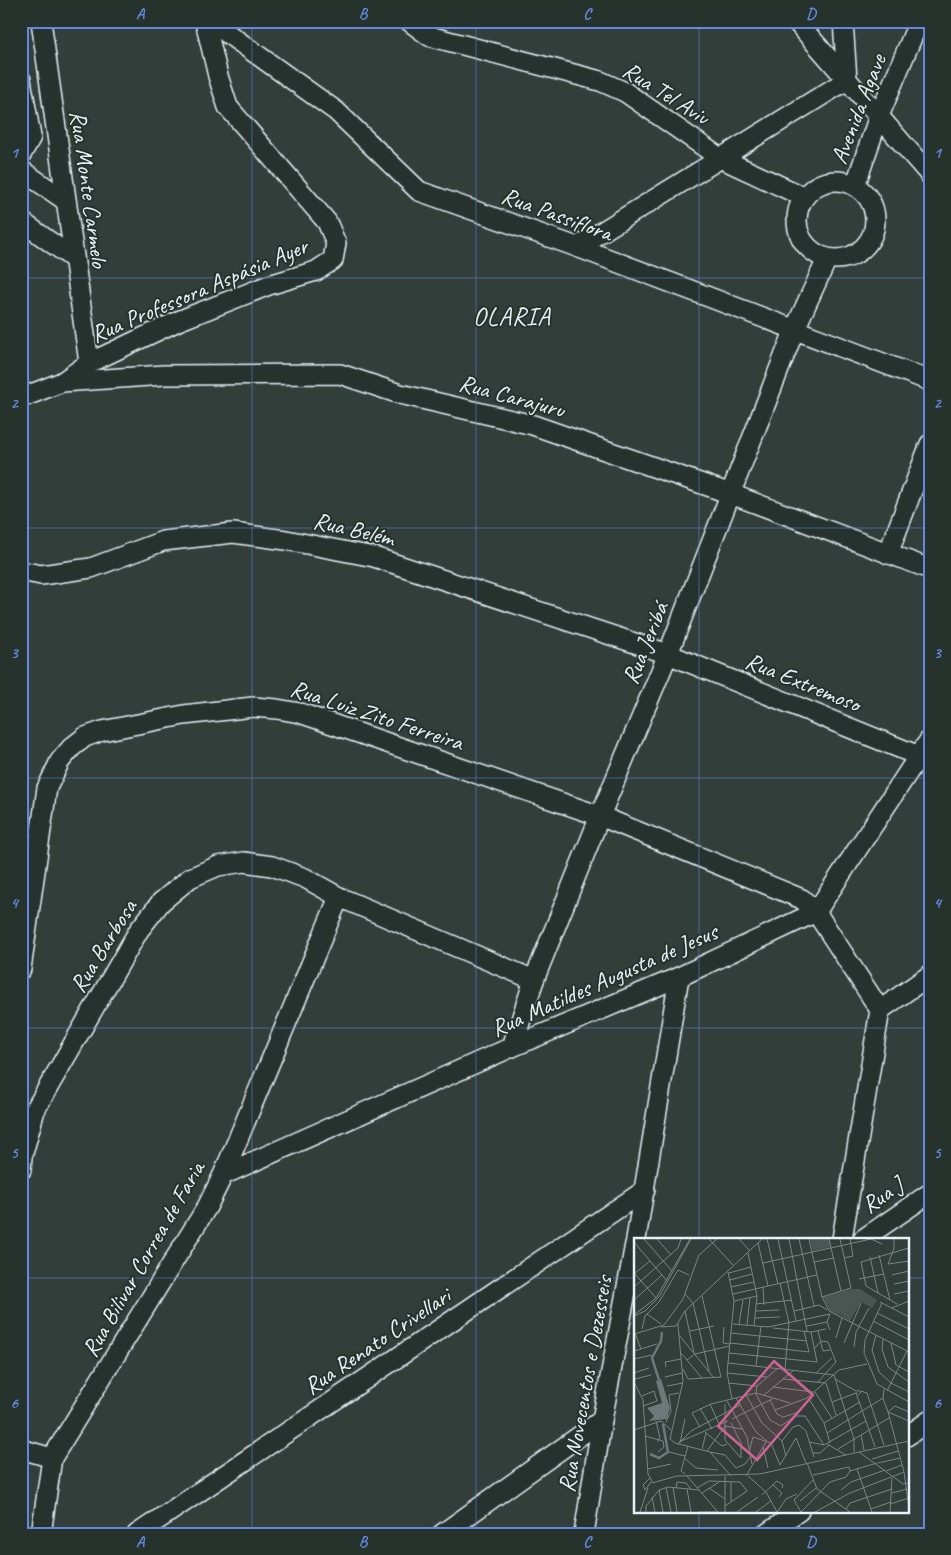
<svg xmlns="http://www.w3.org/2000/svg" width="951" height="1555" viewBox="0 0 951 1555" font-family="Caveat,sans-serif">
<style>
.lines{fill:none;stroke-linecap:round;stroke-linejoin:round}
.street-casing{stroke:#e8f1f8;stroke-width:22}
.street{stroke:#26332d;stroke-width:19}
.grid{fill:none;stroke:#6487e3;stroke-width:1;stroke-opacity:0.55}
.labels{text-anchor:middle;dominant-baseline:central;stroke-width:4;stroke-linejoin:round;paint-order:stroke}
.street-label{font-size:24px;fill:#e8f1f8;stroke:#26332d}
.neighbourhood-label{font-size:25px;letter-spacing:1px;fill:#e8f1f8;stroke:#26332d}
.inset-river{fill:none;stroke:#6d7978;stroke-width:2.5}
.inset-road{fill:none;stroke:#7b8685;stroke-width:1}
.view{fill:#cf6492;fill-opacity:0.15;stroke:#cf6492;stroke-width:2.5}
.inset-edge{fill:none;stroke:#e8f1f8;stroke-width:2.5}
.neatline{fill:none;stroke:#6487e3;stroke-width:2}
.grid-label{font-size:16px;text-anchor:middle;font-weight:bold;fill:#6487e3}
</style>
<rect width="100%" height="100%" fill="#323e39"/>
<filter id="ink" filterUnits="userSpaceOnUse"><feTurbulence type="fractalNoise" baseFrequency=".02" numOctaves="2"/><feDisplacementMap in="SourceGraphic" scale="10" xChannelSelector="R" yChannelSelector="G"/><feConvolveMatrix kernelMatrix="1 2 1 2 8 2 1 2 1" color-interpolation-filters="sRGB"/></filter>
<g filter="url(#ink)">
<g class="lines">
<g class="street-casing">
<g id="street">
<path d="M41,21L89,363"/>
<path d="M210,21L336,111L419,191L577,247L930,381"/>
<path d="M409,21L429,36L600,81L625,92L720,158L804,197"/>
<path d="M796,21L930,175"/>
<path d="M21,80L31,137L21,155"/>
<path d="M21,170L66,201"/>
<circle cx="836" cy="220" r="39"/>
<path d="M855,186L879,116L919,21"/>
<path d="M21,221L74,259"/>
<path d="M577,247L847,80L843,21"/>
<path d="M62,382L164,375L340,374L400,394L533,425L731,494L930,569"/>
<path d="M21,398L62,382L89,363L178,321L269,285L316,271L333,260L336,243L327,222L228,107L218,76L205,21"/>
<path d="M888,554L930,444"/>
<path d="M21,571L41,575L91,568L163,541L233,533L286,540L374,557L668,654L919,756"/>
<path d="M21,969L47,788L60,761L72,747L85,737L102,731L184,715L253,707L277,709L300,713L600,816L802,899L816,912L880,1010L842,1239"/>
<path d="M880,1010L930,975"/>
<path d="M512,1047L534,980L600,816L668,654L794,331L827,259"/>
<path d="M21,1170L22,1157L35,1110L139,930L161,902L190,878L218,866L244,862L272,866L305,878L339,897L534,980"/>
<path d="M223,1175L512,1047L679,977L816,912L930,739"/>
<path d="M636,1239L679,977"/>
<path d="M863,1239L930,1193"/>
<path d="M907,1436L930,1420"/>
<path d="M21,1449L52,1458"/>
<path d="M41,1534L52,1458L207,1207L223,1175L339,897"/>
<path d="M137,1534L645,1190"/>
<path d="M442,1534L602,1420"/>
<path d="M584,1534L602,1420L635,1244"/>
<path d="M766,1534L799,1511"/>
</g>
</g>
<use href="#street" class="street"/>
</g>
</g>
<path class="grid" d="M252,21V1534M476,21V1534M699,21V1239M21,278H930M21,528H930M21,778H930M21,1028H930M21,1278H635M907,1278H930M699,1511V1534"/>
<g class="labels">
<g class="street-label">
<text transform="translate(666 93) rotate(32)">Rua Tel Aviv</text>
<text transform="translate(858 109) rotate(-69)">Avenida Agave</text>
<text transform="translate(89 189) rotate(82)">Rua Monte Carmelo</text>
<text transform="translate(557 214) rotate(20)">Rua Passiflora</text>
<text transform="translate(199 290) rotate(-23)">Rua Professora Aspásia Ayer</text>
<text transform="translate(512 396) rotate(15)">Rua Carajuru</text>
<text transform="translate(354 529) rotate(13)">Rua Belém</text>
<text transform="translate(645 643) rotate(-68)">Rua Jeribá</text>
<text transform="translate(803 682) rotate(22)">Rua Extremoso</text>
<text transform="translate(377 715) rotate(18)">Rua Luiz Zito Ferreira</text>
<text transform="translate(103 946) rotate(-58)">Rua Barbosa</text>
<text transform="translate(604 980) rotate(-24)">Rua Matildes Augusta de Jesus</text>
<text transform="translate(882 1195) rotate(-35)">Rua J</text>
<text transform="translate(143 1259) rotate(-60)">Rua Bilivar Correa de Faria</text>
<text transform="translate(377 1341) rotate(-34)">Rua Renato Crivellari</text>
<text transform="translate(585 1384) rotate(-80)">Rua Novecentos e Dezesseis</text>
</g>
<g class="neighbourhood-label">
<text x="512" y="317">OLARIA</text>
</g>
</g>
<g transform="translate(634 1238)">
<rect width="275" height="275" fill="#323e39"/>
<path d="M176,1H195L197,9L179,13ZM217,51H226L243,62L238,70L227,64L216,83L206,77L207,74L205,77L196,73L189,59Z" fill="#495651"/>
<path d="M27,141L36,170L34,177L33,181L15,183L20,178L13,170L28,165L22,143Z" fill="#6d7978"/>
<path class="inset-river" d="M25,142L18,120L27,103L28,94M16,216L25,220L34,214L29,186"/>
<path class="inset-road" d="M10,1L38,33M23,1L37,17M75,1L100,28M105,1L116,13M133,1L144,46M144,1L162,83M155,1L173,93M165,1L180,68M175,1L188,59L195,73L275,114M195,1L207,53M260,1V10L254,26L275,23M0,4L33,43M124,5L134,48M114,15L123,58L120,88M245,17L256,62M236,19L244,55M210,20L219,18L216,1M180,24L200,20M129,25L237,1L248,6M94,34L100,63L93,135L98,161M0,35L22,60M95,35L117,29M0,36L16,23M258,37L275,33M225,41L250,36M96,42L118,36M146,45L155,85L151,131M260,46L275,43M0,49L44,10L47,1M97,49L120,44M129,49L130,67M51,56L59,65L75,133M99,56L183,37M260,56L275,53M188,59L217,50L206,1M0,62L28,37M100,63L123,58M246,64L275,79M248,65L231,102L230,115L243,146L275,164M122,66L158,62M263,66L232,48L227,24L275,10M258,70L275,63M51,73L60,115M122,73L145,72M160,73L185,67L193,72M243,75L275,91M13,76L27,86M196,76L193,84L196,92M0,77L22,60L56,1M0,78L11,73L25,59L57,1M121,80L146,79M239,83L275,102M44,86L49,143L36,201L41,205L76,214L97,238M99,86L134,89L196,76M105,86L109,62M113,87L116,60M173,88L193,84M27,89L42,88L51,73L128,1M90,89L89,105L96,106M139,90L177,94L192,91M8,91L11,78L25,64L44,32L55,37M56,93L80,88M170,93L175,114M184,93L189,113L196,112M1,95L7,111M97,95L173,103M0,96L30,87L49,61L65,17L83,1M45,97L80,140M242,97L238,112L245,134L257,145L275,154M202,100L208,80M249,101L248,111L254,129L275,144M96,105L175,114M210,105L227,65M257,105L262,127L275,134M220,109L222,94L235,70M181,110L187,103L194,104L202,124L183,145M0,111L1,95M0,113L23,106M47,115L68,140M95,115L183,124L177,94M0,121L18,117M53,122L61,116L96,108M94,125L200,137M122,128L127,88M32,129L31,124L47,121M144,130L123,148L122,156L136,182L147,188L161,178H171L190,207M49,131L54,141L87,139L68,58M0,135L15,130M93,135L133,139M182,135L198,120M200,137L220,201V214M31,139L48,135M1,141L17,137M149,141L192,145L202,177M201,141L222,153M0,144L9,162L14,236L18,243L11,252M94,145L123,148M33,148L49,145M139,149L179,154M250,151L249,160L254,174M227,153L233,155L250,207M253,153L273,113M181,154L198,180M112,157L128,185L148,203L152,218M130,157L160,132M224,157L227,154L224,152L222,155L241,209M8,158L20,153L23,163L9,168M102,160L122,194L133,203M175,161L190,185L196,205M136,162L143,176L149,179L162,175L175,162M93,163L113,199L118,226M198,164L222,155M76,166L86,188M91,166V202L107,220M66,170L78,191M141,172L173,160L205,132L233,126M254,174L275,183M275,174L261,168L254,174L270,234L275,270M98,181L138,161M22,183L26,200L23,204M32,184L37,173L35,157L45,155M97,185L107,205V220M190,185L226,164M66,189L58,175L77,166L122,155L156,165M0,192L27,183L37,192M71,194L88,208L93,206M193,195L249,160M227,197L230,212M11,198L29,203L30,209L24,214M148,203L159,189L165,187L172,193L180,219M45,204L94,183M175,204L190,207L232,183M46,205L51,181M44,206L57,193L106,167M193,206L212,217M129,209L134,230M68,211L72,195M204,211L255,180M73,213L91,188L108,191M35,214L51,218M76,214L91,217L102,230L111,226L116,219M115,214L119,199L137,205L146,227L162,200L172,225M225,214L269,246L275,245M179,215H186L195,207M50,220L62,230L84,232M238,221L264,213M173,225L183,251L216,274M244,225L266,220M14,231L37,226M223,231L238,274M216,233L243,225M252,233L268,227M51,236L47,233L54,208M179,237L215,229L216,233M53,238L84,274M112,238L132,204M114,238L132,254L143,274M18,245L43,238L126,236L275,203M139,247L148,255L145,259M32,249L37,274M39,249L43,274M42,250L43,244L52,245L57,251M63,250L75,243L106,244L113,253L91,268M75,250L91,261M53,251L57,274M11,252L9,247L16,240M25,252L29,274M207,252L217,244L251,232M68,255L85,244M258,255L273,251M128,257L143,243L149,247L148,250M18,259L21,274M166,263L182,250M97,264V244M256,266L275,260M212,271L216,265L258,251M237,271L257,264M6,274L14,250M12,274V268L25,252L34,249L65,252M64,274H84M91,274V238M103,274L124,259M122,274L137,263M143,274L152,261L163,256M167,274L196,244L212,239L216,233M167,274L160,262L179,242M181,274L216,255L270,234M256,274L258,240"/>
<path class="view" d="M140,123L179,157L123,222L84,188Z"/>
<rect width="275" height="275" class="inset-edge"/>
</g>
<rect width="951" height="1555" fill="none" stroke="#26332d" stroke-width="55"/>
<rect x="28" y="28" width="896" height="1500" class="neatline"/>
<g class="grid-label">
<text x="140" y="19">A</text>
<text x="363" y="19">B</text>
<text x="587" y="19">C</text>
<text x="811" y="19">D</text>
<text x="14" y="158">1</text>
<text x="937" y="158">1</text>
<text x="14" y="408">2</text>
<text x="937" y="408">2</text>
<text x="14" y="658">3</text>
<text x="937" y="658">3</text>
<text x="14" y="908">4</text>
<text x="937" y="908">4</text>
<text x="14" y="1158">5</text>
<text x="937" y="1158">5</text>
<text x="14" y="1408">6</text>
<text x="937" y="1408">6</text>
<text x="140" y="1547">A</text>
<text x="363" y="1547">B</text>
<text x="587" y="1547">C</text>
<text x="811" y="1547">D</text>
</g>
</svg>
